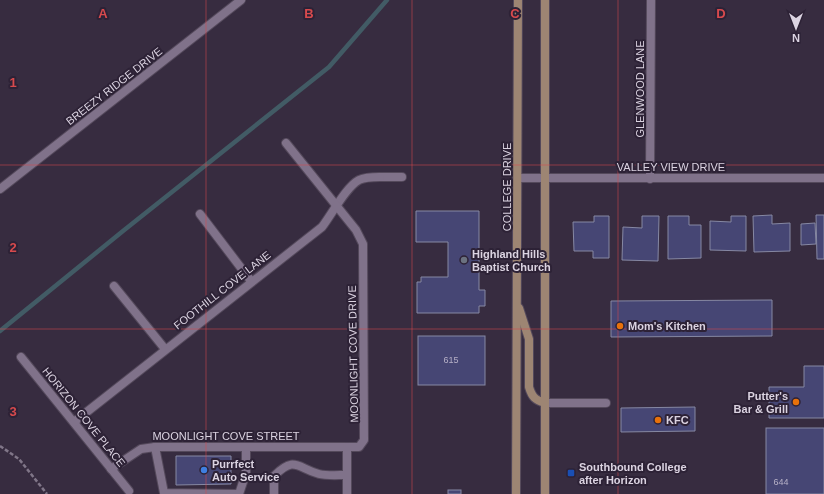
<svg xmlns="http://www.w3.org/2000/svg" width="824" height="494" viewBox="0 0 824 494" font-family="Helvetica,sans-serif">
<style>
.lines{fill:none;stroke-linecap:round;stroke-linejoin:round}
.stream{stroke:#425b65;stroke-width:4.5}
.building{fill:#464674;stroke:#8688a3}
.lane-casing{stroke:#54495b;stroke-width:10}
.street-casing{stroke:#54495b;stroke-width:10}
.secondary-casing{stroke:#54495b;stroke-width:10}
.path{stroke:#807688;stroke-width:2.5;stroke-dasharray:4 2;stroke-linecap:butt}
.lane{stroke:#80728a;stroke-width:8}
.street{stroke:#80728a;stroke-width:8}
.secondary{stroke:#9d8573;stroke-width:8}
.grid{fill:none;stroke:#d74a4d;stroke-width:1;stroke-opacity:0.55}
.worship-dot{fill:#6b7280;stroke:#2d2236;stroke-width:1.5}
.food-dot{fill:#e8710a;stroke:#2d2236;stroke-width:1.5}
.shop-dot{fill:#3f7fe0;stroke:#2d2236;stroke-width:1.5}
.transit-dot{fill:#1a4fb4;stroke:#2d2236;stroke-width:1.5}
.labels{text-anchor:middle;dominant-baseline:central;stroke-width:4;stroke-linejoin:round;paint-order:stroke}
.number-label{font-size:9px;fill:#b6b0c6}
.street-label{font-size:11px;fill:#dbd3e1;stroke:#2d2236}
.poi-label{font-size:11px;font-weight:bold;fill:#dbd3e1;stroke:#2d2236;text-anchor:start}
.grid-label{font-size:13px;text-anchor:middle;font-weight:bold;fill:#d74a4d;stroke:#2d2236;stroke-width:4;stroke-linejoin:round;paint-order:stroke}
</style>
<rect width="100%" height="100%" fill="#372c40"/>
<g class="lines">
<path class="stream" d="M0,331L123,231L329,67L387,0"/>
</g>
<g class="building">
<path d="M416,211H479V290H485V306H479V313H417V282H421V277H448V242H416Z"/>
<path d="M772,215V224L790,223V251L754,252L753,216Z"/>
<path d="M816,215H824V259H817Z"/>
<path d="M594,216H609V258H593V251H574L573,222H594Z"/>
<path d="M642,216H659L658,261L622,260L623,227L642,228Z"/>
<path d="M668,216H689V225H701V258L668,259Z"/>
<path d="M731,216H746V251L710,250V221L731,222Z"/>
<path d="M815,223L816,244L801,245V224Z"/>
<path d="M772,300V336L611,337V301Z"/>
<rect x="418" y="336" width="67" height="49"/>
<path d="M804,366H824V418H769V387H804Z"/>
<path d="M695,407V431L621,432V408Z"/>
<rect x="766" y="428" width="58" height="66"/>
<path d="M176,456H231V484L176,485Z"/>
<rect x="448" y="490" width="13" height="4"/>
</g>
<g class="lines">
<g class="lane-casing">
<g id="lane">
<path d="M380,177H402"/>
<path d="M545,403H606"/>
<path d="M155,447L164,493L239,494"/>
<path d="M239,494L246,473V447"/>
<path d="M274,494V476C295,455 297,468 319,474C327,476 338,475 347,475"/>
</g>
</g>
<g class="street-casing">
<g id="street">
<path d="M519,178H824"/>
<path d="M650,179L651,0"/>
<path d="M0,189L241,0"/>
<path d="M200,214L251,281"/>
<path d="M114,286L165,349"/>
<path d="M21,357L129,491"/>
<path d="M74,422L322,227C332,214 346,187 359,180C365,177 373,177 380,177"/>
<path d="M111,469L141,449L155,447H359L364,440L363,244L356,230L286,143"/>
<path d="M347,494V447"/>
</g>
</g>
<g class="secondary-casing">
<g id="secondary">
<path d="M519,308L529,339V387C532,397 535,400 545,403"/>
<path d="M516,494L518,0"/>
<path d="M545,494V0"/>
</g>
</g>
<path class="path" d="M0,446L19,459L47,494"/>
<use href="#lane" class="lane"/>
<use href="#street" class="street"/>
<use href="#secondary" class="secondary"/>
</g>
<path class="grid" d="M206,0V494M412,0V494M618,0V494M0,165H824M0,329H824"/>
<circle class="worship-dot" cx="464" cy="260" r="4"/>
<g class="food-dot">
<circle cx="620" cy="326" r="4"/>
<circle cx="796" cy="402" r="4"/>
<circle cx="658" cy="420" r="4"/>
</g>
<circle class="shop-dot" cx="204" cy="470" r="4"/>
<rect class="transit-dot" x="567" y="469" width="8" height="8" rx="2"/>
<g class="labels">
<g class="number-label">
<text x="451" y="360">615</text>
<text x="781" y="482">644</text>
</g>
<g class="street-label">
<text transform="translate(114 86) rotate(-38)">BREEZY RIDGE DRIVE</text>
<text transform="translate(640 89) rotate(-90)">GLENWOOD LANE</text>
<text x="671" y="167">VALLEY VIEW DRIVE</text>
<text transform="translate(507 187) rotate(-90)">COLLEGE DRIVE</text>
<text transform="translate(222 290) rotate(-38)">FOOTHILL COVE LANE</text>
<text transform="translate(353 354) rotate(-91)">MOONLIGHT COVE DRIVE</text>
<text transform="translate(84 417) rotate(51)">HORIZON COVE PLACE</text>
<text x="226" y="436">MOONLIGHT COVE STREET</text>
</g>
<g class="poi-label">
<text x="472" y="254">Highland Hills<tspan x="472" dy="13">Baptist Church</tspan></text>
<text x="628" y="326">Mom's Kitchen</text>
<text x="788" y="396" text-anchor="end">Putter's<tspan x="788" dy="13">Bar &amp; Grill</tspan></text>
<text x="666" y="420">KFC</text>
<text x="212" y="464">Purrfect<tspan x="212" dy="13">Auto Service</tspan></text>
<text x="579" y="467">Southbound College<tspan x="579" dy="13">after Horizon</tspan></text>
</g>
</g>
<g class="grid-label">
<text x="103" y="18">A</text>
<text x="309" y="18">B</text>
<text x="515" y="18">C</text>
<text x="721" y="18">D</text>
<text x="13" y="87">1</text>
<text x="13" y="252">2</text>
<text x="13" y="416">3</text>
</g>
<g transform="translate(796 28) rotate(180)" stroke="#2d2236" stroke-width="3" paint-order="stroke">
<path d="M0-3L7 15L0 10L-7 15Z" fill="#dbd3e1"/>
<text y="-6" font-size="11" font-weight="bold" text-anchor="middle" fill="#dbd3e1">N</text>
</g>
</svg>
